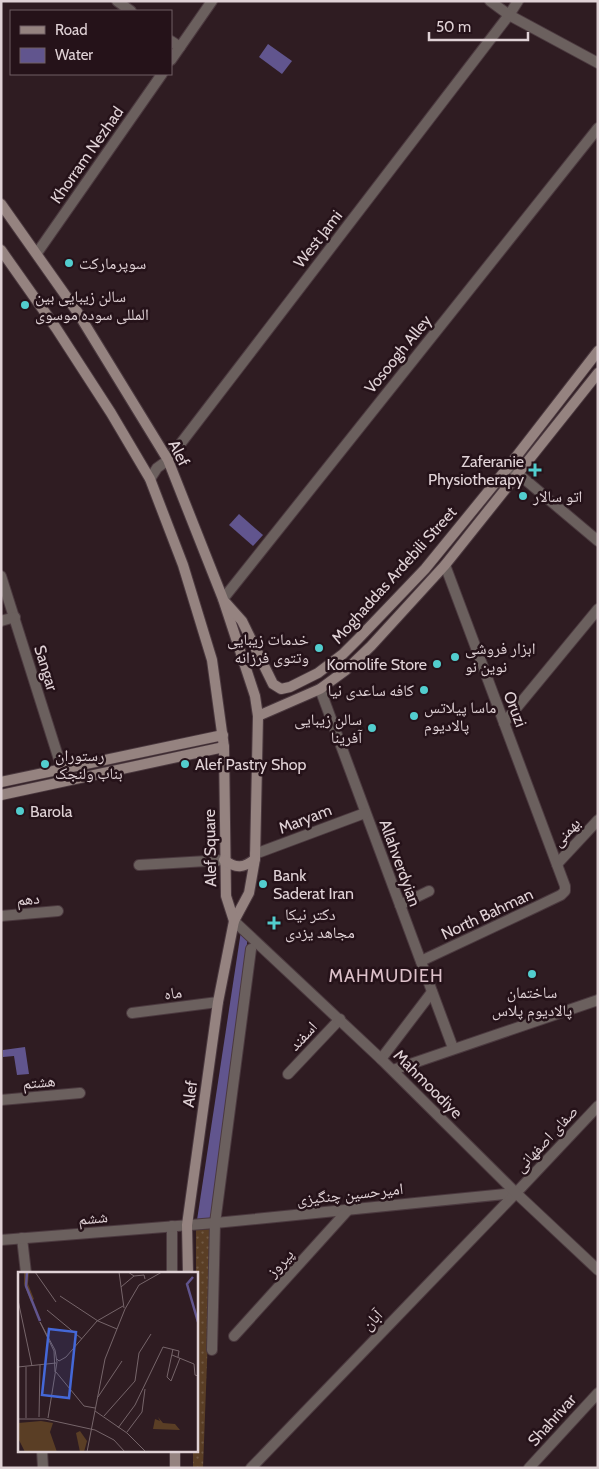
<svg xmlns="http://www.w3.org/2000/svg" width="599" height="1469" viewBox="0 0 599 1469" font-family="Cabin,'Noto Naskh Arabic',sans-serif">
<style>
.green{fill:url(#green-dots)}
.water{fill:#61558e}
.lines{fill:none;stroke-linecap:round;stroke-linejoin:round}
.minor-casing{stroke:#4b393f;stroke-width:12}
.tertiary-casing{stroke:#4b393f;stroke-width:12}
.secondary-casing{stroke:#4b393f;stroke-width:12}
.minor{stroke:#6b605e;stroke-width:10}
.tertiary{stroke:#6b605e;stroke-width:10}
.secondary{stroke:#958380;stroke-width:10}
.poi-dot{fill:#52cdce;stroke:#251219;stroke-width:2}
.labels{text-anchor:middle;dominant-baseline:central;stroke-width:5;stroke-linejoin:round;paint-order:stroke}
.street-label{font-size:16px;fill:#e0d2d6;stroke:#251219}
.poi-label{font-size:16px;fill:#e0d2d6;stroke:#251219;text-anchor:start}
.neighbourhood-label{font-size:18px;letter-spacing:1px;fill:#dcc0c9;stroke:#251219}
.inset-river{fill:none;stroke:#61558e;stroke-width:2.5}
.inset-road{fill:none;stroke:#76656a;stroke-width:1}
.view{fill:#4468d8;fill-opacity:0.15;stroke:#4468d8;stroke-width:2.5}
.inset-edge{fill:none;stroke:#e0d2d6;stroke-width:2.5}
</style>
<defs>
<pattern id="green-dots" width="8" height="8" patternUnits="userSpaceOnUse" patternTransform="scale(1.25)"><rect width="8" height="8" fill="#5a3e25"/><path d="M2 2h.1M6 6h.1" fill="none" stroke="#715944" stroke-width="1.8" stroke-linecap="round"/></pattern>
</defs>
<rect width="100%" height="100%" fill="#2f1c22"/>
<path class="green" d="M212,1229L203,1468H193V1450H196V1230Z"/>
<g class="water">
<path d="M268,44L292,61L282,74L259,57Z"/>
<path d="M239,514L263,535L253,546L229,525Z"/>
<path d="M241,931L248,936L211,1218L197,1220Z"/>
<path d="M25,1047L29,1074L17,1075L14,1056L3,1057V1050Z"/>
</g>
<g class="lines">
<g class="minor-casing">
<g id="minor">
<path d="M117,1L131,11"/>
<path d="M171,41L180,47"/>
<path d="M171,60L212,1"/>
<path d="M37,253L162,74"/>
<path d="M509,466L598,541"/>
<path d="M150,479L157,468L168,460L509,15L518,1"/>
<path d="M1,576L62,769"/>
<path d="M223,599L598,128"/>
<path d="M1,621L15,617"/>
<path d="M320,689L453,1048"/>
<path d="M504,723L598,609"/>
<path d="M255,854L365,813"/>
<path d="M557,864L598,820"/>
<path d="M139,865L224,860"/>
<path d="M400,905L429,891"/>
<path d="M1,916L58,911"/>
<path d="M421,961L536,907L561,895L565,891V886L445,565"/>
<path d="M132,1013L218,1002"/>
<path d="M381,1059L432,992"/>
<path d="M393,1070L598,1000"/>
<path d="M288,1074L340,1019"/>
<path d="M1,1100L80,1093"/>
<path d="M172,1226V1273"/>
<path d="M22,1238L26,1273"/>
<path d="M1,1240L215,1223L516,1193"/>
<path d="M234,1336L348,1210"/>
<path d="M212,1350L215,1223L251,949"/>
<path d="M42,1450L43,1468"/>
<path d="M251,1468L516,1193L598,1106"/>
<path d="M529,1468L598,1393"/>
</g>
</g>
<g class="tertiary-casing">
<g id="tertiary">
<path d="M490,1L509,15L598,63"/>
<path d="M234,921L381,1059L516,1193L598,1270"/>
</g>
</g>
<g class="secondary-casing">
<g id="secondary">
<path d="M1,204L78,313L168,460L223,599L255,696L258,716L255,859L249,893L234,921L218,1002L187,1225L188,1273"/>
<path d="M1,250L56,328L111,413L150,479L183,565L212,660L224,747L226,896L234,921"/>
<path d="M226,603L242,621L273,684L281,689L290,687L318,673L343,654L358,639L425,569L509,466L598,351"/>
<path d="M258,716L320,689L346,670L371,646L445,565L598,373"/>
<path d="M1,782L223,735"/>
<path d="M1,795L224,747"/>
<path d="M224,860C236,869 244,868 255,859"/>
<path d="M175,1450V1468"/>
</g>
</g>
<use href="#minor" class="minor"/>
<use href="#tertiary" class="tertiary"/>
<use href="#secondary" class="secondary"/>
</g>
<g class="poi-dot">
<circle cx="69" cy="263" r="5"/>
<circle cx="25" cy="305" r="5"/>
<path d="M532.5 462.5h5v5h5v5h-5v5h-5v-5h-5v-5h5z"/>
<circle cx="523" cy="496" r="5"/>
<circle cx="319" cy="648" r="5"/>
<circle cx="455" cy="657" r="5"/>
<circle cx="437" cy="664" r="5"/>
<circle cx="424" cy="690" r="5"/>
<circle cx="414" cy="716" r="5"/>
<circle cx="372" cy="728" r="5"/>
<circle cx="45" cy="764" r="5"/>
<circle cx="185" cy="764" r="5"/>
<circle cx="20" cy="811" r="5"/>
<circle cx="263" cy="884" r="5"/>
<path d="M271.5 915.5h5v5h5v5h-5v5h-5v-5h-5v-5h5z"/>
<circle cx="532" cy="974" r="5"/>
</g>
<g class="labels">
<g class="street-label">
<text transform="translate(87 155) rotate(-55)">Khorram Nezhad</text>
<text transform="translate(318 239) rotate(-52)">West Jami</text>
<text transform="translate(398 354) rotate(-51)">Vosoogh Alley</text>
<text transform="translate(179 453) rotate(63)">Alef</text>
<text transform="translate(394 575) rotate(-48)">Moghaddas Ardebili Street</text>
<text transform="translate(46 668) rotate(73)">Sangar</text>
<text transform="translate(515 709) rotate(69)">Oruzi</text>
<text transform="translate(305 819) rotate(-21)">Maryam</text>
<text transform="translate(566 832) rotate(-47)">بهمنی</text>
<text transform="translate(210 848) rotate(-91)">Alef Square</text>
<text transform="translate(400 863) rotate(70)">Allahverdyian</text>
<text transform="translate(28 899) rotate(-5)">دهم</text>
<text transform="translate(487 914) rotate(-25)">North Bahman</text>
<text transform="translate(173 993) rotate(-7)">ماه</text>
<text transform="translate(303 1036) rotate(-47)">اسفند</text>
<text transform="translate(39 1082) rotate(-5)">هشتم</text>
<text transform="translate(428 1084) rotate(45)">Mahmoodiye</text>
<text transform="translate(190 1094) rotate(-82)">Alef</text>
<text transform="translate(546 1139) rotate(-47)">صفای اصفهانی</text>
<text transform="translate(350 1194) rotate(-6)">امیرحسین چنگیزی</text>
<text transform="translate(93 1218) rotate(-5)">ششم</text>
<text transform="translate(280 1263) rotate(-48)">پیروز</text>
<text transform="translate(372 1320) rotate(-46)">آبان</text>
<text transform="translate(552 1420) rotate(-48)">Shahrivar</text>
</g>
<g class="poi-label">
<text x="79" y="263">سوپرمارکت</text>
<text x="35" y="296">سالن زیبایی بین<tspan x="35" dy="18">المللی سوده موسوی</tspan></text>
<text x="524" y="461" text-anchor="end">Zaferanie<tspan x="524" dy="18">Physiotherapy</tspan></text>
<text x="533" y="496">اتو سالار</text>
<text x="309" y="639" text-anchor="end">خدمات زیبایی<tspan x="309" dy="18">وتتوی فرزانه</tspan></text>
<text x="465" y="648">ابزار فروشی<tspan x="465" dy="18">نوین نو</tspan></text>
<text x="427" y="664" text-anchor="end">Komolife Store</text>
<text x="414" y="690" text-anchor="end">کافه ساعدی نیا</text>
<text x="424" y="707">ماسا پیلاتس<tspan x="424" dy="18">پالادیوم</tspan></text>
<text x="362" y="719" text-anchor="end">سالن زیبایی<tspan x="362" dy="18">آفرینا</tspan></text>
<text x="55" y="755">رستوران<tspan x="55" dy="18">بناب ولنجک</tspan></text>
<text x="195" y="764">Alef Pastry Shop</text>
<text x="30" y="811">Barola</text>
<text x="273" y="875">Bank<tspan x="273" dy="18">Saderat Iran</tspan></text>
<text x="285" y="914">دکتر نیکا<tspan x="285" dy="18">مجاهد یزدی</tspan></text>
<text x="532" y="992" text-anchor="middle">ساختمان<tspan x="532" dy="18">پالادیوم پلاس</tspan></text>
</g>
<g class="neighbourhood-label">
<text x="386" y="976">MAHMUDIEH</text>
</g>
</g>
<g transform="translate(18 1272)">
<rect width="180" height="180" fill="#2f1c22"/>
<path d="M6,0H11L10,12L16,27L13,30L6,12ZM140,145L145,151L157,152L162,158L135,157L137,147L142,149Z" fill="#5a3e25"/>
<path d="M23,149L35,151L32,160L39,180H7L0,166V151Z" fill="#5a3e25"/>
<path d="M62,159L69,169L66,180H62L58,161Z" fill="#5a3e25"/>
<path class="inset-river" d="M9,0L8,14L22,49M175,5L169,12L180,50"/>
<path class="inset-road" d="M17,0L38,30M101,0L106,36M110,0L116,4L126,3L127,7M103,15L116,4M42,24L80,49L99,57M0,28L14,94M29,38L64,67M155,77L149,105L153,109L162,86M154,83L176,92L177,103L180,104M39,87L41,89L48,85L79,49L105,34M0,95L38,91M8,95V146M38,100L66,134L77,136M80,125L104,89M77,139L109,161L128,180M86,144L117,109L121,81L133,62M21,145L22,93M30,146L39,90L37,78L22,50L36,79L37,100M0,147H27L77,158L96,168L107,180M100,156L117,133L145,75L161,79L160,85M109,160L124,140L127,117M69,180L87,87L107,37L121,13L144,0"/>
<path class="view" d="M31,57L58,60L51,126L24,123Z"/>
<rect width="180" height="180" class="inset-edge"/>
</g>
<rect width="599" height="1469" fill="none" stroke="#e0d2d6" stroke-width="5"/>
<rect x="10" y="10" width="162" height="65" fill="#251219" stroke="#705f65"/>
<rect x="20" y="26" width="25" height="8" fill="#958380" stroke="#705f65"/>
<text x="55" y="35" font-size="15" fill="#e0d2d6">Road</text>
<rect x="20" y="48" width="25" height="15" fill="#61558e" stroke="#705f65"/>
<text x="55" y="60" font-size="15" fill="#e0d2d6">Water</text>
<path d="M429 32v8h99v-8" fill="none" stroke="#e0d2d6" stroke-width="2.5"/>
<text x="436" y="32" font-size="15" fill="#e0d2d6" stroke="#251219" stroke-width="4" paint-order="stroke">50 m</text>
</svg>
